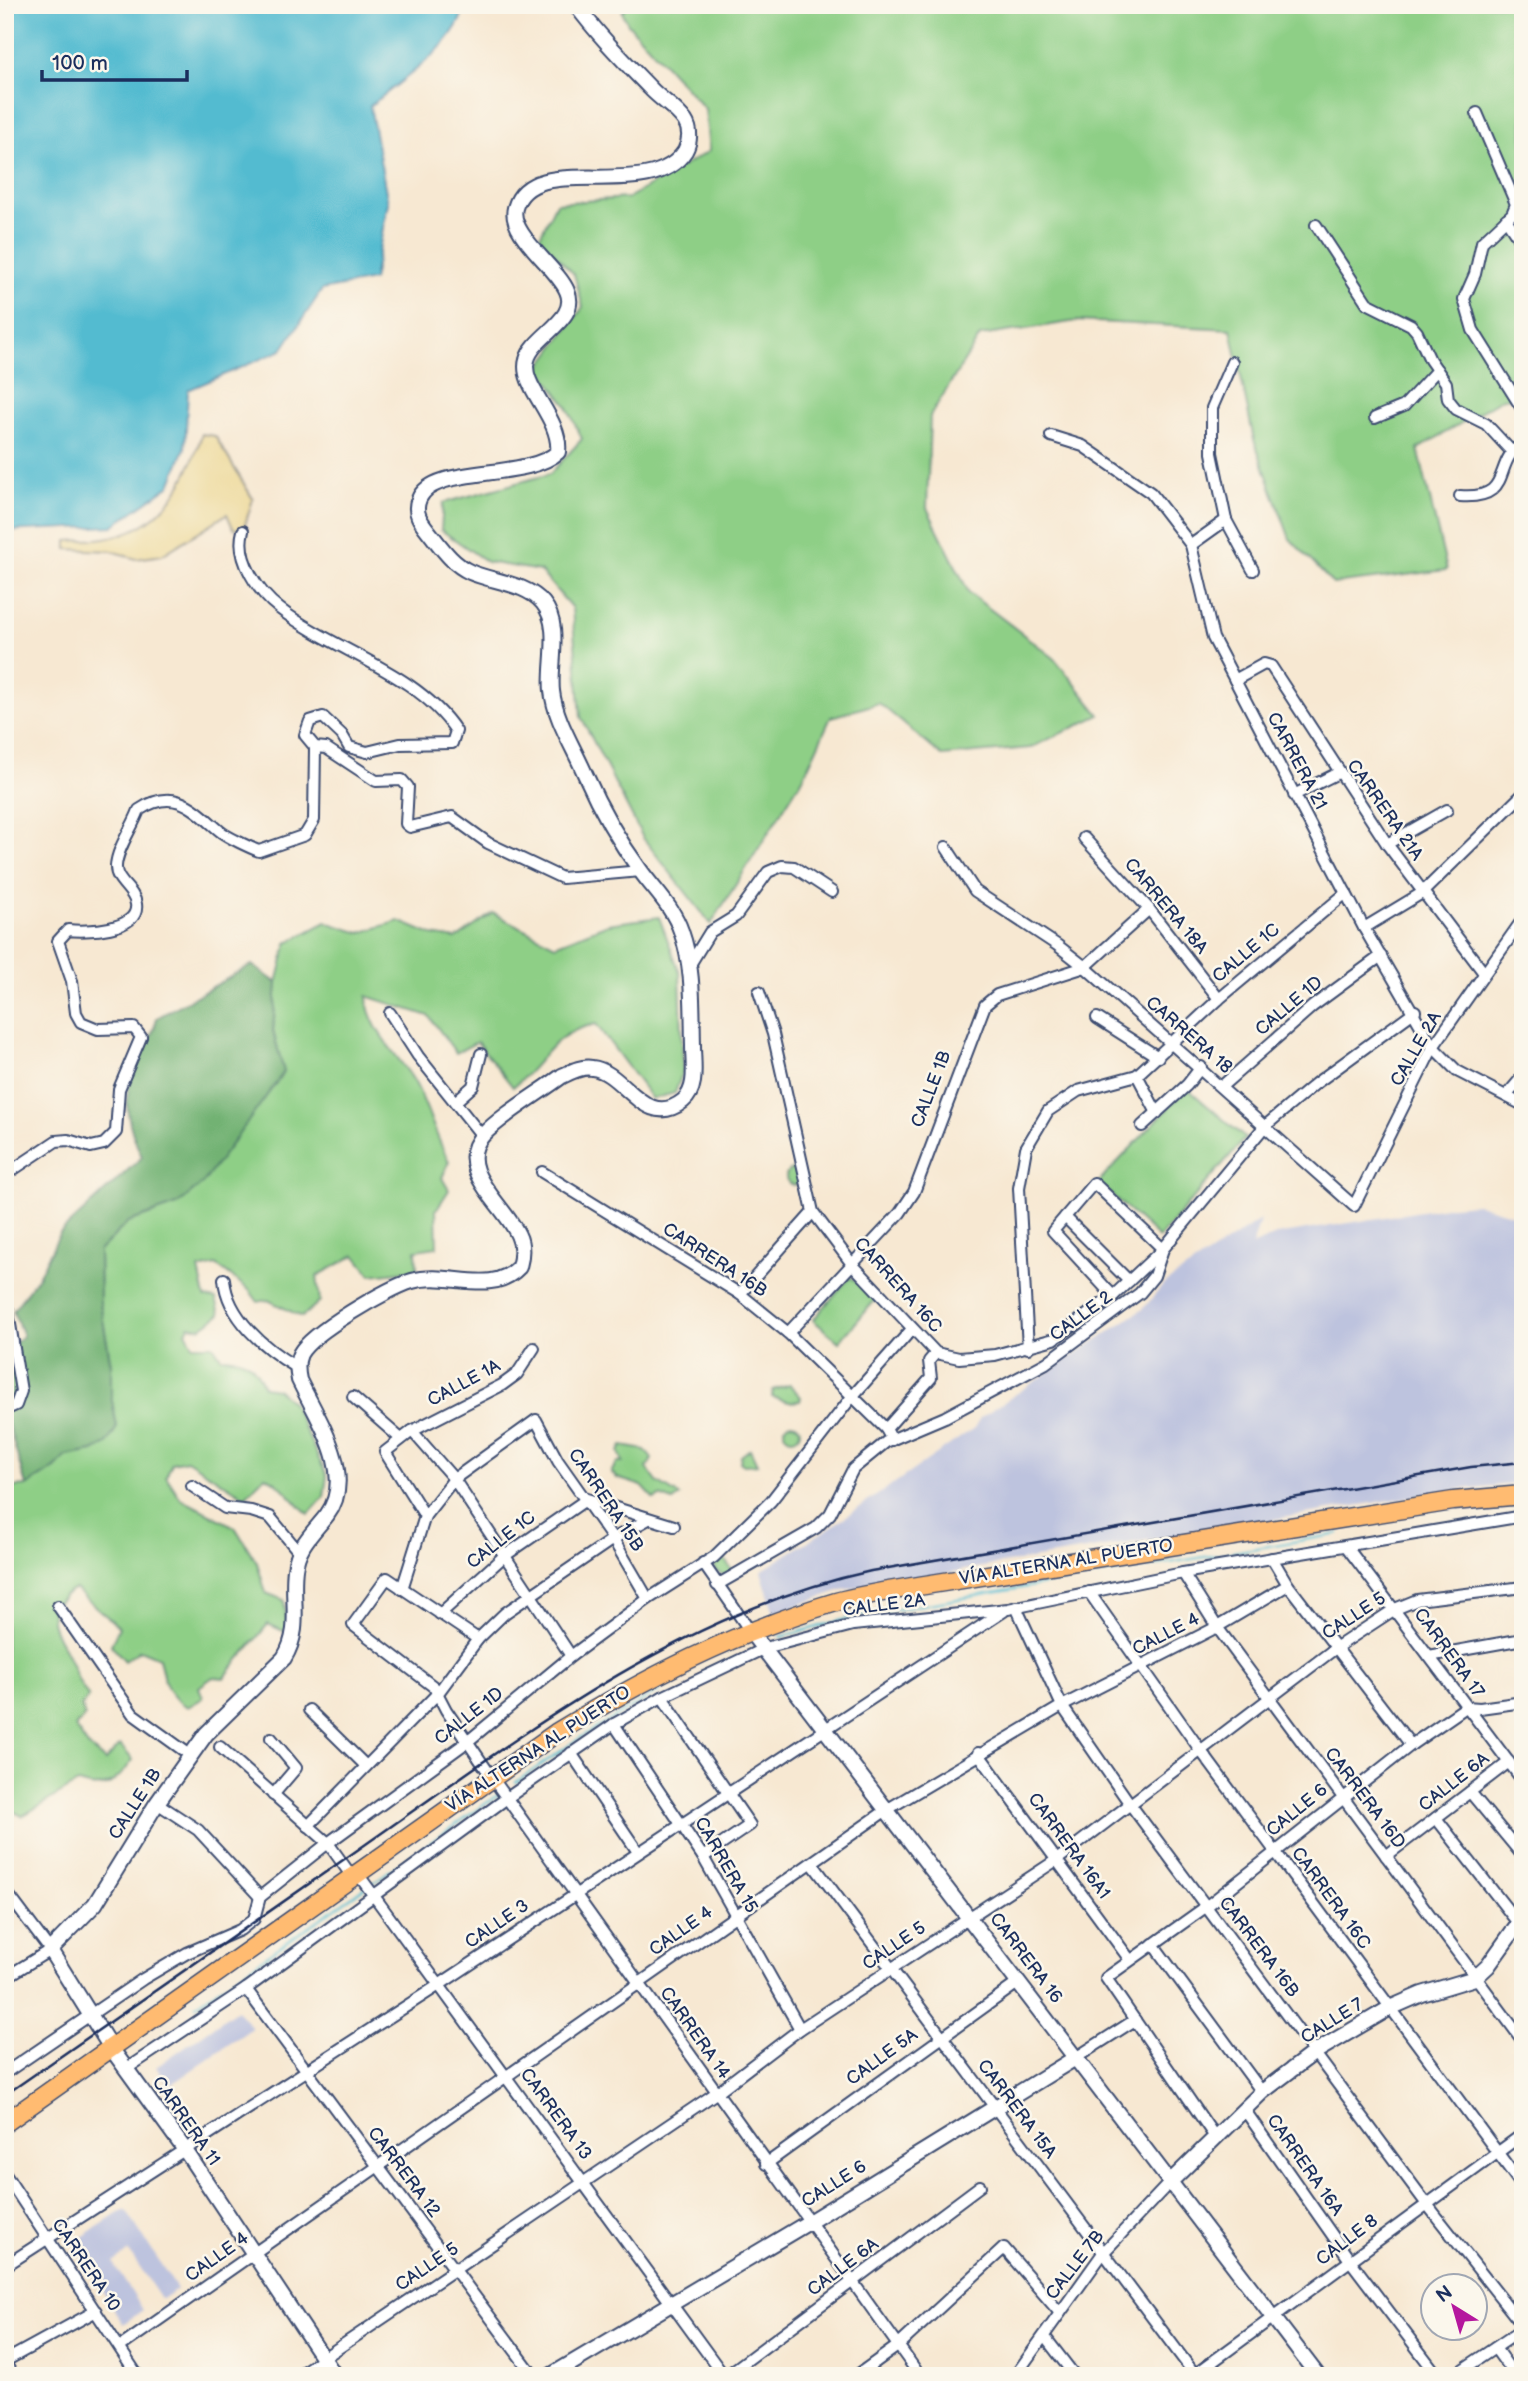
<svg xmlns="http://www.w3.org/2000/svg" width="1528" height="2381" viewBox="0 0 1528 2381" font-family="'Balsamiq Sans',sans-serif">
<style>
.industrial{fill:#bdc3de}
.green{fill:#8ecf86;stroke:#547f72;stroke-width:2}
.forest{fill:#72b273;stroke:#467068;stroke-width:2}
.sand{fill:#eeda9e;stroke:#84847e;stroke-width:2}
.water{fill:#53bbd0;stroke:#377597;stroke-width:2}
.lines{fill:none;stroke-linecap:round;stroke-linejoin:round}
.stream{stroke:#53bbd0;stroke-width:2.5}
.minor-casing{stroke:#3c4b6f;stroke-width:14}
.tertiary-casing{stroke:#3c4b6f;stroke-width:18}
.primary-casing{stroke:#3c4b6f;stroke-width:21}
.minor{stroke:#fff;stroke-width:10}
.tertiary{stroke:#fff;stroke-width:14}
.primary{stroke:#ffbb71;stroke-width:18}
.rail{stroke:#1b2f5e;stroke-width:2.5}
.labels{text-anchor:middle;dominant-baseline:central;stroke-width:5;stroke-linejoin:round;paint-order:stroke}
.street-label{font-size:18px;fill:#1b2f5e;stroke:#fbf7ec}
</style>
<rect width="100%" height="100%" fill="#fbf7ec"/>
<filter id="ink" filterUnits="userSpaceOnUse"><feTurbulence type="fractalNoise" baseFrequency=".0143" numOctaves="2"/><feDisplacementMap in="SourceGraphic" scale="14" xChannelSelector="R" yChannelSelector="G"/><feConvolveMatrix kernelMatrix="1 2 1 2 8 2 1 2 1" color-interpolation-filters="sRGB"/></filter>
<filter id="wash" filterUnits="userSpaceOnUse"><feTurbulence type="fractalNoise" baseFrequency=".00686" numOctaves="4" result="noise"/><feDisplacementMap in="SourceGraphic" scale="28" xChannelSelector="R" yChannelSelector="G"/><feGaussianBlur stdDeviation="1.57" result="paint"/><feColorMatrix in="noise" values="0 0 0 0 0 0 0 0 0 0 0 0 0 0 0 0 0 1.4 0 .05"/><feComposite in="paint" operator="in"/></filter>
<g filter="url(#wash)">
<rect width="100%" height="100%" fill="#f7e8d2"/>
<g class="industrial">
<path d="M1478,1204L1523,1218V1483L1452,1490L842,1590L774,1613L761,1571L834,1525L974,1428L980,1418L1143,1309L1165,1283L1260,1220L1252,1246L1276,1235L1452,1206Z"/>
<path d="M237,2010L252,2028L169,2086L156,2067Z"/>
<path d="M125,2209L177,2289L161,2299L129,2252L113,2263L143,2310L123,2324L73,2243Z"/>
</g>
<g class="green">
<path d="M628,5H1523V396L1503,398L1418,449L1447,570L1333,584L1290,539L1254,440L1231,329L1077,321L980,336L930,416L927,508L969,593L1054,658L1100,715L1030,748L942,756L879,703L831,717L804,776L711,924L643,838L581,717L572,608L540,571L487,562L441,530L443,503L550,474L582,439L567,406L539,368L583,307L574,274L539,238L556,203L628,198L709,151L705,109L628,24L622,12Z"/>
<path d="M493,913L555,945L608,924L659,917L680,973L683,1071L675,1093L652,1099L596,1024C548,1034 547,1060 513,1087L477,1042L456,1053L429,1016L367,996C367,1028 399,1055 414,1081C428,1106 435,1136 449,1161L442,1178L449,1190L436,1210L437,1247L416,1250L417,1270L371,1275L355,1255L317,1276L320,1301L302,1317L268,1300L258,1302L249,1290L216,1265L199,1269L205,1297L216,1299L220,1314L201,1328L189,1326L186,1332L193,1345H213L221,1357C246,1357 255,1364 264,1387L277,1389L292,1402L327,1476L324,1497L309,1514C292,1502 283,1483 265,1476L245,1497L187,1460L172,1463L166,1476L181,1499L235,1527L257,1563L266,1593L284,1600L288,1633L268,1624L224,1678L213,1677L199,1687L203,1698L188,1707C167,1698 163,1678 159,1658L140,1650L125,1661L111,1645L119,1627L75,1589C33,1612 58,1632 71,1662C77,1676 79,1685 89,1697L81,1706L85,1717L75,1727L87,1745L105,1761L120,1745L133,1760C117,1782 105,1793 78,1783L22,1816L11,1810L5,1812V1488L26,1486L55,1468L66,1456L93,1451L117,1427L111,1396V1365L100,1303L99,1251L128,1222L177,1205L284,1072L273,1031L277,983L287,943L326,922L360,933L399,921L432,935L456,939Z"/>
<path d="M1187,1088L1245,1138L1159,1238L1098,1183Z"/>
<circle cx="794" cy="1177" r="8"/>
<path d="M850,1277L876,1299L839,1342L813,1320Z"/>
<path d="M790,1385L801,1397L800,1401L788,1402L772,1397L773,1390Z"/>
<circle cx="792" cy="1431" r="8"/>
<path d="M622,1446L645,1450L652,1459L647,1468L657,1482L680,1496L673,1501L660,1496L654,1499L642,1486L617,1478L611,1472L618,1462H623L619,1452Z"/>
<path d="M750,1449L757,1464L744,1465L740,1462L741,1456Z"/>
<path d="M722,1555L733,1573L727,1577L716,1570L713,1561Z"/>
</g>
<path class="forest" d="M252,965L277,983L273,1031L284,1072L203,1183L177,1205L128,1222L99,1251L100,1303L111,1365V1396L117,1427L107,1444L93,1451L66,1456L55,1468L26,1486L5,1413V1349L23,1336L13,1311L39,1275L60,1233L142,1157C129,1129 120,1098 135,1068C144,1048 152,1040 157,1018Z"/>
<path class="sand" d="M202,434L215,436L253,499L243,531L233,528L227,514L162,555L136,559L113,551L67,549V541C83,540 100,540 115,536C166,524 188,479 202,434Z"/>
<path class="water" d="M5,5H465C458,45 399,82 370,106L388,203L373,280L322,290L282,350L188,390L185,448L170,485L113,526L5,531Z"/>
<g class="lines">
<g class="stream">
<path d="M781,1637L858,1616L1339,1534"/>
<path d="M516,1782L583,1736L659,1691"/>
<path d="M371,1884L498,1795"/>
<path d="M196,2005L366,1887"/>
</g>
</g>
</g>
<g filter="url(#ink)">
<g class="lines">
<g class="minor-casing">
<g id="minor">
<path d="M1477,113L1516,204L1512,214L1482,242L1475,274L1464,299L1473,330L1523,410"/>
<path d="M1506,219L1523,245"/>
<path d="M1316,225L1367,303L1411,325L1417,332L1430,360L1446,383L1448,399L1456,409L1486,424L1512,452"/>
<path d="M1232,362L1212,408V453L1226,520L1253,570"/>
<path d="M1375,418L1404,406L1437,370"/>
<path d="M1051,436L1083,446L1151,493L1191,545L1213,638L1364,928L1433,1047L1457,1071L1523,1105"/>
<path d="M1460,496C1516,500 1491,460 1523,444"/>
<path d="M243,531C235,559 259,593 280,609C334,651 417,672 456,731L452,743L400,744L367,752L349,747L342,735L323,717L310,721L305,735L315,747L326,748L376,781L402,780L408,787L406,824L410,827L452,817L488,843L562,878L641,871"/>
<path d="M1191,545L1226,520"/>
<path d="M1235,680L1264,664L1271,666L1387,844L1484,973"/>
<path d="M1294,795L1338,773"/>
<path d="M1084,838L1149,909L1219,999"/>
<path d="M1387,844L1447,810"/>
<path d="M946,847L975,891L1057,945L1085,967L1354,1206L1433,1047L1523,919"/>
<path d="M1364,928L1422,893L1523,794"/>
<path d="M689,966L710,932L736,916L768,872L782,866L794,867L832,892"/>
<path d="M759,992L773,1034L813,1212L852,1264L936,1353L959,1358L995,1355L1054,1339L1113,1296L1161,1251"/>
<path d="M390,1013L418,1056L482,1136"/>
<path d="M1097,1018L1158,1057"/>
<path d="M1137,1075L1157,1113"/>
<path d="M1222,1086L1313,1006L1381,956"/>
<path d="M1507,1095L1523,1076"/>
<path d="M455,1102L473,1086L481,1054"/>
<path d="M1142,1126L1187,1085L1201,1067"/>
<path d="M542,1172L740,1294L788,1333L886,1429L892,1440"/>
<path d="M5,1175L56,1141L68,1140L91,1147L104,1144L116,1132L119,1089L141,1037L134,1028L98,1029L81,1022L76,1013L72,981L58,941L68,930C85,932 140,931 136,904C134,889 115,882 116,866C117,848 133,827 139,810C175,786 194,809 220,831C227,837 251,848 259,851L305,835L314,820L315,747"/>
<path d="M1065,1217L1129,1281"/>
<path d="M224,1279C227,1317 265,1349 296,1367"/>
<path d="M5,1294L21,1391L16,1405L5,1410"/>
<path d="M740,1294L813,1212"/>
<path d="M1113,1296L1053,1231L1094,1183L1163,1249"/>
<path d="M788,1333L900,1213L914,1192L985,1005L997,995L1085,967L1149,909"/>
<path d="M1028,1348L1019,1188L1026,1148L1048,1111L1078,1091L1137,1075L1219,999L1346,893"/>
<path d="M353,1397L401,1439"/>
<path d="M886,1429L931,1378L929,1361L936,1353"/>
<path d="M412,1431L454,1479L571,1656"/>
<path d="M192,1486L225,1508L251,1511L270,1517L299,1552"/>
<path d="M425,1516L385,1452L412,1431L502,1385L517,1374L534,1348"/>
<path d="M1346,1546L1523,1781"/>
<path d="M1272,1558L1288,1585L1411,1745"/>
<path d="M703,1563L750,1631"/>
<path d="M1183,1573L1217,1627L1523,2041"/>
<path d="M717,1585L816,1528L830,1514L853,1469L886,1442L945,1417L1046,1363L1140,1293L1154,1276L1163,1249L1264,1127L1315,1084L1415,1011"/>
<path d="M402,1589L425,1516L454,1479L536,1420L558,1461L613,1539L648,1599"/>
<path d="M1089,1592L1201,1751L1523,2187"/>
<path d="M58,1606L133,1714L190,1755"/>
<path d="M1016,1607L1062,1706L1130,1804L1426,2203L1523,2326"/>
<path d="M440,1614L503,1557L587,1499L674,1526"/>
<path d="M478,1639L387,1578L353,1625L434,1687L446,1710L491,1776L920,2376"/>
<path d="M1429,1656L1523,1639"/>
<path d="M662,1697L750,1825L703,1857"/>
<path d="M309,1710L366,1766"/>
<path d="M614,1724L703,1857L800,2029"/>
<path d="M271,1738L296,1768L273,1795"/>
<path d="M220,1747L328,1843L353,1878"/>
<path d="M571,1753L638,1852"/>
<path d="M978,1753L1130,1960"/>
<path d="M1470,1792L1523,1856"/>
<path d="M157,1803L198,1830L260,1897"/>
<path d="M1436,1818L1521,1927"/>
<path d="M308,1826L438,1693L478,1639L505,1613L613,1539L647,1520"/>
<path d="M1386,1856L1509,1762"/>
<path d="M812,1863L1196,2376"/>
<path d="M358,1874L724,2376"/>
<path d="M5,1890L50,1950L5,1978"/>
<path d="M1153,1944L1262,2092"/>
<path d="M246,1989L534,2376"/>
<path d="M1077,2057L1135,2020"/>
<path d="M126,2069L246,1989L507,1798L614,1724L662,1697L765,1648L853,1625L1008,1609L1183,1573L1523,1516"/>
<path d="M5,2073L143,1979L187,1953L240,1930L254,1919L260,1897L328,1843L467,1742L571,1656L648,1599L714,1557L771,1501L851,1398L912,1329"/>
<path d="M1244,2109L1349,2259L1438,2376"/>
<path d="M1215,2137L1106,1978L1207,1906L1411,1745L1466,1707L1480,1708L1523,1702"/>
<path d="M766,2164L1019,1982"/>
<path d="M5,2174L138,2376"/>
<path d="M5,2266L439,1985L1004,1611"/>
<path d="M1045,2337L1075,2376"/>
<path d="M120,2347L888,1809L1062,1706L1217,1627L1288,1585"/>
<path d="M1495,2348L1515,2376"/>
<path d="M5,2361L96,2311"/>
<path d="M5,2363L13,2376"/>
<path d="M297,2376L716,2093L800,2029L1058,1859L1337,1647L1395,1609L1417,1600L1523,1587"/>
<path d="M726,2376L980,2186"/>
<path d="M856,2376L899,2345L1004,2248L1060,2313"/>
<path d="M1015,2376L1103,2253L1171,2181"/>
<path d="M1193,2376L1523,2134"/>
<path d="M1453,2376L1523,2329"/>
</g>
</g>
<g class="tertiary-casing">
<g id="tertiary">
<path d="M750,1631L1318,2376"/>
<path d="M1171,2181L1262,2092L1315,2052L1390,2008L1422,1994L1475,1978L1488,1966L1523,1917"/>
<path d="M335,2376L185,2150L111,2048L50,1950L95,1904L157,1803L206,1734L284,1658C302,1629 291,1601 295,1569C298,1545 313,1533 327,1515C357,1475 317,1418 299,1380C297,1371 296,1363 300,1354C311,1333 388,1288 412,1281C448,1270 491,1297 519,1267C522,1256 523,1245 518,1235C506,1206 452,1168 483,1135C503,1114 538,1094 562,1076C571,1072 581,1066 592,1068C624,1071 645,1131 683,1101C698,1089 693,1064 693,1046C692,1008 694,967 681,931C673,907 654,890 640,870C618,840 600,808 585,774C574,748 555,719 552,691C549,664 562,626 543,603C526,583 493,582 470,572C452,564 441,547 429,532C421,522 413,512 419,499C433,464 527,481 558,452C562,418 519,386 527,360C533,335 580,320 567,291C557,267 508,234 515,208C532,148 650,206 685,151C690,142 691,130 685,121C676,108 661,100 650,88C625,62 598,35 576,5"/>
<path d="M550,2376L809,2222L1077,2057"/>
</g>
</g>
<g class="primary-casing">
<path id="primary" d="M5,2123L556,1733C645,1678 735,1632 836,1602C864,1594 895,1590 925,1585L1453,1501L1523,1495"/>
</g>
<use href="#minor" class="minor"/>
<use href="#tertiary" class="tertiary"/>
<use href="#primary" class="primary"/>
<path class="rail" d="M5,2095C126,2011 246,1928 366,1844C522,1735 682,1612 871,1571L1471,1467L1523,1462"/>
</g>
</g>
<g class="labels">
<g class="street-label">
<text transform="translate(1297 761) rotate(62)">CARRERA 21</text>
<text transform="translate(1385 810) rotate(55)">CARRERA 21A</text>
<text transform="translate(1166 906) rotate(50)">CARRERA 18A</text>
<text transform="translate(1246 953) rotate(-40)">CALLE 1C</text>
<text transform="translate(1289 1006) rotate(-40)">CALLE 1D</text>
<text transform="translate(1189 1035) rotate(41)">CARRERA 18</text>
<text transform="translate(1416 1049) rotate(-60)">CALLE 2A</text>
<text transform="translate(931 1089) rotate(-69)">CALLE 1B</text>
<text transform="translate(715 1260) rotate(33)">CARRERA 16B</text>
<text transform="translate(898 1285) rotate(48)">CARRERA 16C</text>
<text transform="translate(1081 1316) rotate(-36)">CALLE 2</text>
<text transform="translate(464 1383) rotate(-28)">CALLE 1A</text>
<text transform="translate(606 1500) rotate(56)">CARRERA 15B</text>
<text transform="translate(501 1540) rotate(-38)">CALLE 1C</text>
<text transform="translate(1066 1562) rotate(-9)">VÍA ALTERNA AL PUERTO</text>
<text transform="translate(884 1605) rotate(-7)">CALLE 2A</text>
<text transform="translate(1354 1616) rotate(-33)">CALLE 5</text>
<text transform="translate(1166 1634) rotate(-27)">CALLE 4</text>
<text transform="translate(1449 1653) rotate(54)">CARRERA 17</text>
<text transform="translate(469 1716) rotate(-38)">CALLE 1D</text>
<text transform="translate(538 1749) rotate(-33)">VÍA ALTERNA AL PUERTO</text>
<text transform="translate(1454 1782) rotate(-38)">CALLE 6A</text>
<text transform="translate(1365 1798) rotate(53)">CARRERA 16D</text>
<text transform="translate(135 1804) rotate(-57)">CALLE 1B</text>
<text transform="translate(1297 1810) rotate(-39)">CALLE 6</text>
<text transform="translate(1069 1846) rotate(54)">CARRERA 16A1</text>
<text transform="translate(726 1865) rotate(60)">CARRERA 15</text>
<text transform="translate(1331 1898) rotate(54)">CARRERA 16C</text>
<text transform="translate(497 1924) rotate(-34)">CALLE 3</text>
<text transform="translate(681 1931) rotate(-35)">CALLE 4</text>
<text transform="translate(894 1946) rotate(-34)">CALLE 5</text>
<text transform="translate(1259 1947) rotate(53)">CARRERA 16B</text>
<text transform="translate(1026 1958) rotate(53)">CARRERA 16</text>
<text transform="translate(1332 2021) rotate(-32)">CALLE 7</text>
<text transform="translate(695 2033) rotate(55)">CARRERA 14</text>
<text transform="translate(882 2057) rotate(-36)">CALLE 5A</text>
<text transform="translate(1017 2109) rotate(53)">CARRERA 15A</text>
<text transform="translate(556 2114) rotate(54)">CARRERA 13</text>
<text transform="translate(186 2121) rotate(55)">CARRERA 11</text>
<text transform="translate(1305 2165) rotate(55)">CARRERA 16A</text>
<text transform="translate(404 2172) rotate(53)">CARRERA 12</text>
<text transform="translate(834 2184) rotate(-32)">CALLE 6</text>
<text transform="translate(1347 2240) rotate(-37)">CALLE 8</text>
<text transform="translate(217 2257) rotate(-35)">CALLE 4</text>
<text transform="translate(86 2265) rotate(56)">CARRERA 10</text>
<text transform="translate(1075 2265) rotate(-52)">CALLE 7B</text>
<text transform="translate(427 2267) rotate(-34)">CALLE 5</text>
<text transform="translate(843 2267) rotate(-37)">CALLE 6A</text>
</g>
</g>
<rect width="1528" height="2381" fill="none" stroke="#fbf7ec" stroke-width="28"/>
<g transform="translate(1454 2307) rotate(323)"><circle r="33" fill="#fbf7ec" stroke="#a1a7b3" stroke-width="2"/>
<path d="M0-5L12 26L0 18L-12 26Z" fill="#b5179e"/>
<text y="-10" font-size="19" font-weight="bold" text-anchor="middle" fill="#1b2f5e">N</text>
</g>
<path d="M42 70v10h145v-10" fill="none" stroke="#1b2f5e" stroke-width="3.5"/>
<text x="52" y="70" font-size="21" fill="#1b2f5e" stroke="#fbf7ec" stroke-width="5" paint-order="stroke">100 m</text>
</svg>
